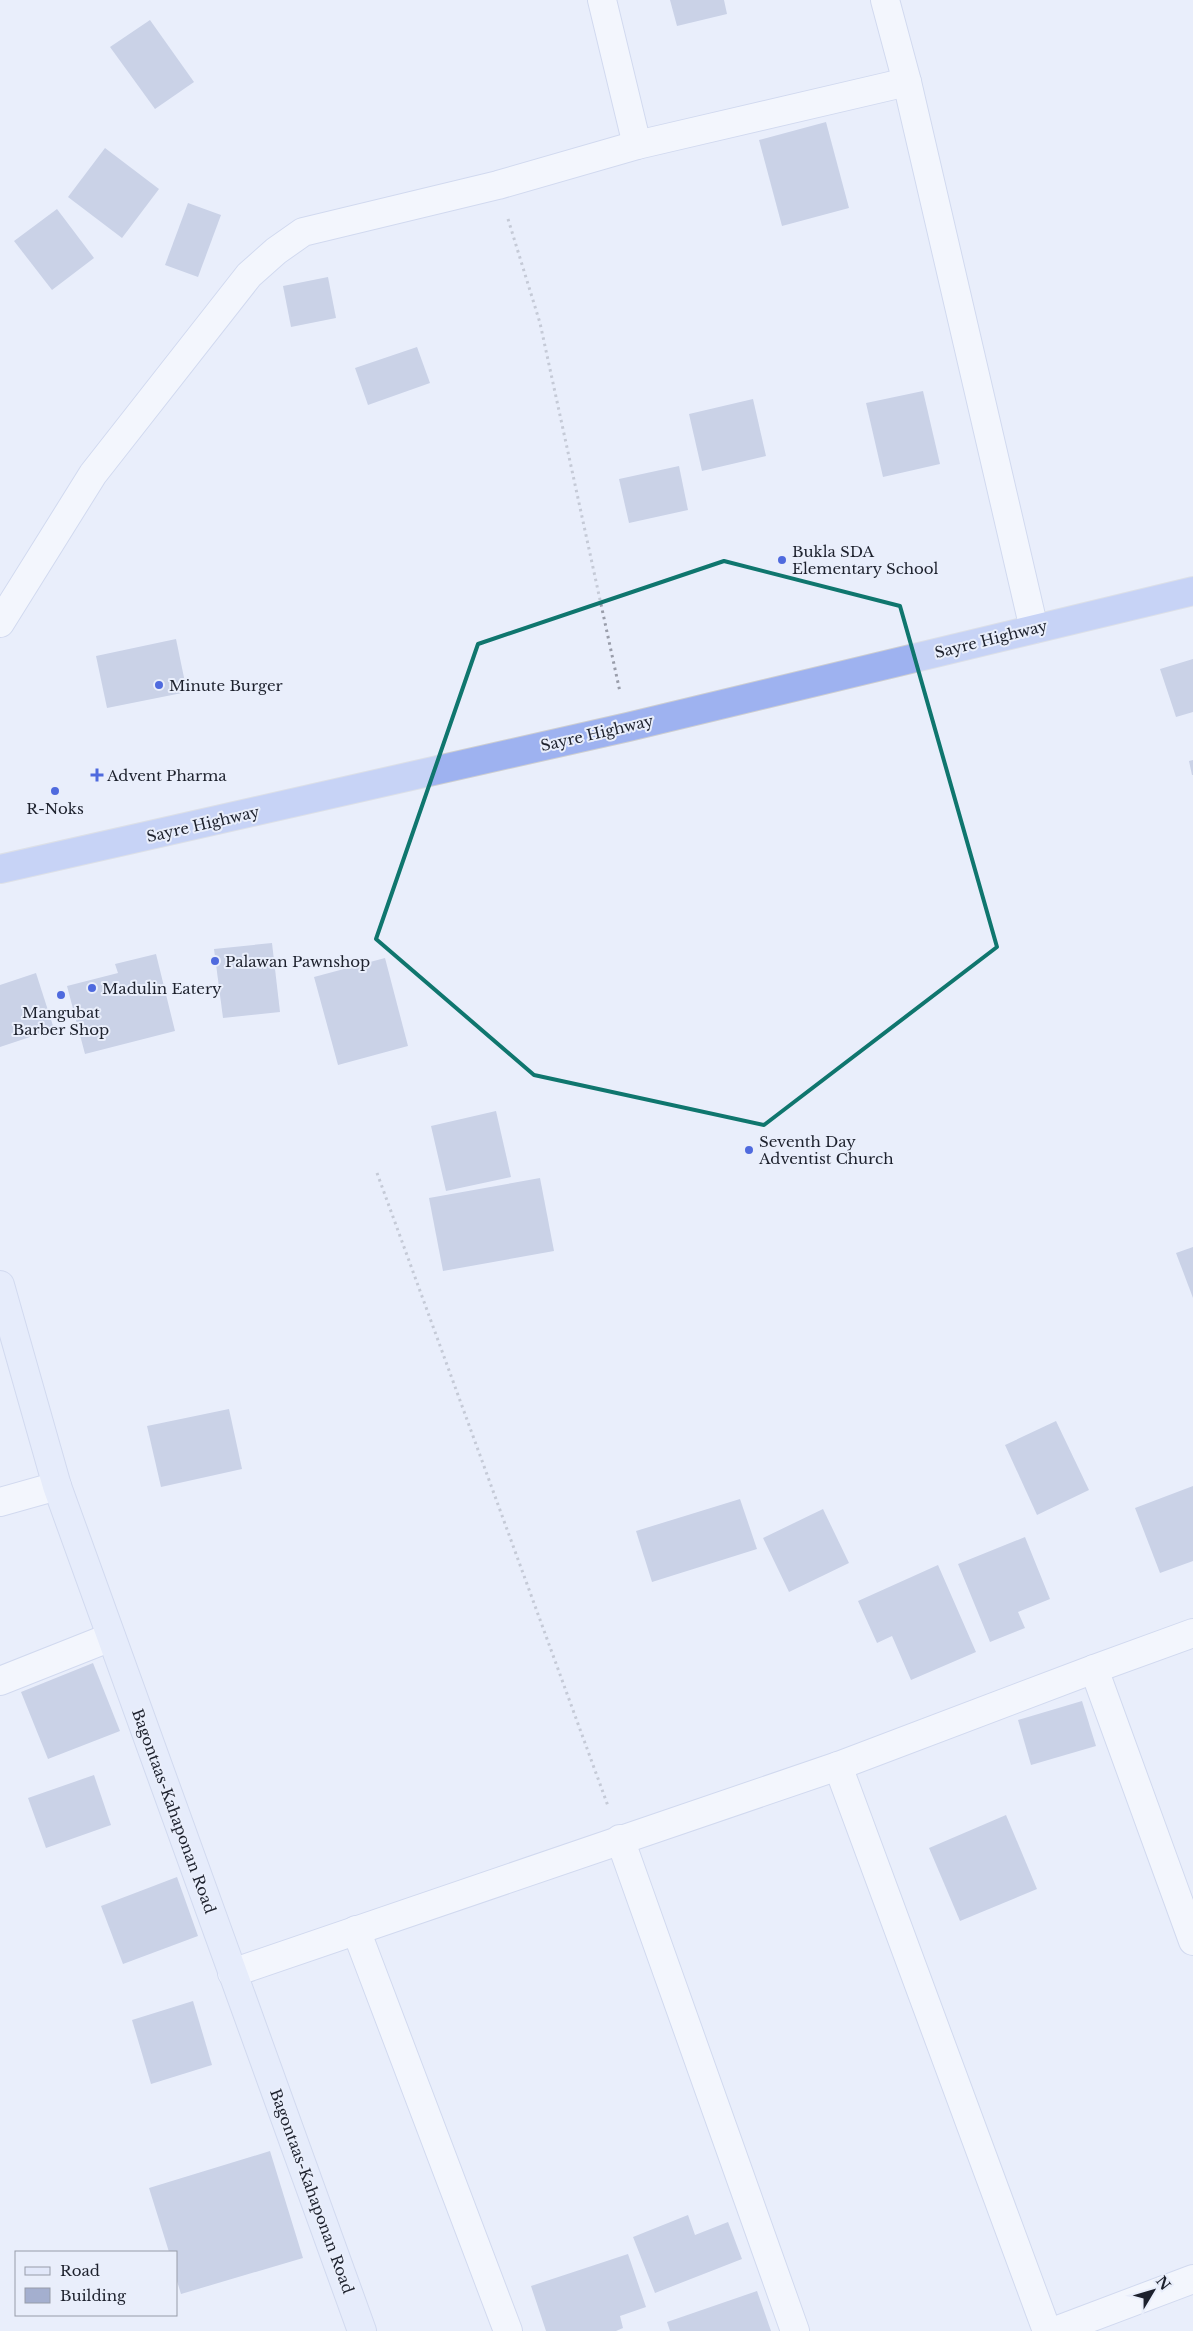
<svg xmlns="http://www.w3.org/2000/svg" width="1193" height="2331" viewBox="0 0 1193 2331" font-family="'Libre Baskerville',serif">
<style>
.building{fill:#a4afcf}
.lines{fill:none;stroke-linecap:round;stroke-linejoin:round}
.street-casing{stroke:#b5c0e1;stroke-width:30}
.secondary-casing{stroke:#b5c0e1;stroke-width:30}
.highway-casing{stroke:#cdced1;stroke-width:30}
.path{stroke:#999daa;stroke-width:3;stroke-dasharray:2.5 4;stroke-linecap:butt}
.street{stroke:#fff;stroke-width:28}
.secondary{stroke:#e2e8fa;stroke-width:28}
.highway{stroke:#9eb2f0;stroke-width:28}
.marked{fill:none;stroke:#0f766e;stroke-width:4;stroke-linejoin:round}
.poi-dot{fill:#4f6ade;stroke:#e9eefb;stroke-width:2}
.labels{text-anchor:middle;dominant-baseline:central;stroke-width:4;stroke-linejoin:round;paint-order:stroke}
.poi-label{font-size:15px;fill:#1d212d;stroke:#e9eefb;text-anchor:start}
.street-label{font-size:15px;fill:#1d212d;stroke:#e9eefb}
</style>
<rect width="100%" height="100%" fill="#e9eefb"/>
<g class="building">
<path d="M670,0H724L727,14L677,26Z"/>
<path d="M150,20L194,82L155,109L110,47Z"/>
<path d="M826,122L849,208L782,226L759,140Z"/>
<path d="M105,148L159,189L122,238L68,197Z"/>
<path d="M188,203L221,215L198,277L165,265Z"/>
<path d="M57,209L94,258L52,290L14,241Z"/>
<path d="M328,277L336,318L291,327L283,286Z"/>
<path d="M417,347L430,383L368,405L355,368Z"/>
<path d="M923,391L940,464L883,477L866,403Z"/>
<path d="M753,399L766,456L702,471L689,414Z"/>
<path d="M679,466L688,510L629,523L619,479Z"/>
<path d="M176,639L187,692L107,708L96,656Z"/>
<path d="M1193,659V712L1176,717L1160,669Z"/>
<path d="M1193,760V775H1192L1189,761Z"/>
<path d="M272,943L280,1012L223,1018L214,949Z"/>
<path d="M156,954L175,1031L85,1054L67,986L118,973L115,964Z"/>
<path d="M385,958L408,1046L338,1065L314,977Z"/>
<path d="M36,973L54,1029L0,1047V985Z"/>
<path d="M496,1111L511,1177L446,1191L431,1126Z"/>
<path d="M540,1178L554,1251L443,1271L429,1198Z"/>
<path d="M1193,1247V1298L1176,1253Z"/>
<path d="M229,1409L242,1469L161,1487L147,1426Z"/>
<path d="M1056,1421L1089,1490L1037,1515L1005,1445Z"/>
<path d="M1193,1486V1561L1160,1573L1135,1508Z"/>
<path d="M740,1499L757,1549L652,1582L636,1531Z"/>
<path d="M823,1509L849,1563L789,1592L763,1538Z"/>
<path d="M1025,1537L1050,1599L1018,1612L1025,1628L990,1642L958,1564Z"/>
<path d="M938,1565L976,1652L911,1680L892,1636L877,1643L858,1601Z"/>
<path d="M93,1663L120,1731L48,1759L21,1692Z"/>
<path d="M1082,1701L1096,1746L1031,1765L1018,1720Z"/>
<path d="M94,1775L111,1825L46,1848L28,1798Z"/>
<path d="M1006,1815L1037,1889L960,1921L929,1848Z"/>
<path d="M177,1877L198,1936L123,1964L101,1906Z"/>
<path d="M193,2001L212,2065L151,2084L132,2020Z"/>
<path d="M270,2151L303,2258L181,2294L176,2278V2252H169L149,2188Z"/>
<path d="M688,2215L695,2235L728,2222L742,2259L655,2293L633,2237Z"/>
<path d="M628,2254L646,2307L620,2316L623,2328L616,2331H546L531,2286Z"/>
<path d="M757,2291L771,2331H670L667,2322Z"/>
</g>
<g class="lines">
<g class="street-casing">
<g id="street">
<path d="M602,0L637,145"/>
<path d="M885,0L907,82L1034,629"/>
<path d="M0,623L93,474L249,275L276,251L303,232L498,185L637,145L907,82"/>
<path d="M0,1502L57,1486"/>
<path d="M1094,1669L1193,1941"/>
<path d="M0,1681L111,1637"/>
<path d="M838,1766L1047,2331"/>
<path d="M620,1839L795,2331"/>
<path d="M356,1930L508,2331"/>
<path d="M232,1973L838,1766L1094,1669L1193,1633"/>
<path d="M1055,2331L1193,2279"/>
</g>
</g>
<g class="secondary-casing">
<path id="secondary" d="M0,1285L57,1486L362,2331"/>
</g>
<g class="highway-casing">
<path id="highway" d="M0,869L628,727L1193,591"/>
</g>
<g class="path">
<path d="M508,219L540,323L620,692"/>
<path d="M377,1173L608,1806"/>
</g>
<use href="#street" class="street"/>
<use href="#secondary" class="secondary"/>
<use href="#highway" class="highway"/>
</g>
<path d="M0 0H1193V2331H0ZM724,561L900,606L997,947L764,1125L534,1075L376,939L478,644Z" fill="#e9eefb" fill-opacity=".55" fill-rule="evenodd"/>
<path class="marked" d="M724,561L900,606L997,947L764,1125L534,1075L376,939L478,644Z"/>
<g class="poi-dot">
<circle cx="782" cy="560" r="5"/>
<circle cx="159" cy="685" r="5"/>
<path d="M94.5 767.5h5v5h5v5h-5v5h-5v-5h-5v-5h5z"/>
<circle cx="55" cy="791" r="5"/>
<circle cx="215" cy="961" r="5"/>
<circle cx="92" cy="988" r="5"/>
<circle cx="61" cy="995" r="5"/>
<circle cx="749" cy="1150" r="5"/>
</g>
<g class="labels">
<g class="poi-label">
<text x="792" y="551">Bukla SDA<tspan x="792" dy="17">Elementary School</tspan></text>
<text x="169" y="685">Minute Burger</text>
<text x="107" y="775">Advent Pharma</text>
<text x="55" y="808" text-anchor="middle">R-Noks</text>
<text x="225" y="961">Palawan Pawnshop</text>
<text x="102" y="988">Madulin Eatery</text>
<text x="61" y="1012" text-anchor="middle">Mangubat<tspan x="61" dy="17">Barber Shop</tspan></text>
<text x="759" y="1141">Seventh Day<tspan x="759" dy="17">Adventist Church</tspan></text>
</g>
<g class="street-label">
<text transform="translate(991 639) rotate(-14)">Sayre Highway</text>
<text transform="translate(597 733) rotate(-13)">Sayre Highway</text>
<text transform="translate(203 824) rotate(-13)">Sayre Highway</text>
<text transform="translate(174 1811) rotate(70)">Bagontaas-Kahaponan Road</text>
<text transform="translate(312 2191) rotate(70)">Bagontaas-Kahaponan Road</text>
</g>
</g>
<rect x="15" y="2251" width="162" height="65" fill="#e9eefb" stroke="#979ca9"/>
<rect x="25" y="2267" width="25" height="8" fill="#e2e8fa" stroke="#979ca9"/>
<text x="60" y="2276" font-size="15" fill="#1d212d">Road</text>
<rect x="25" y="2288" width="25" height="15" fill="#a4afcf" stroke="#979ca9"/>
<text x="60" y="2301" font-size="15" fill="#1d212d">Building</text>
<g transform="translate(1153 2291) rotate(52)" stroke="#e9eefb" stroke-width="4" paint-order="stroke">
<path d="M0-4L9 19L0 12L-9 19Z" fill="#1d212d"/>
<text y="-8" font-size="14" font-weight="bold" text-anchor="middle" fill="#1d212d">N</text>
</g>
</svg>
